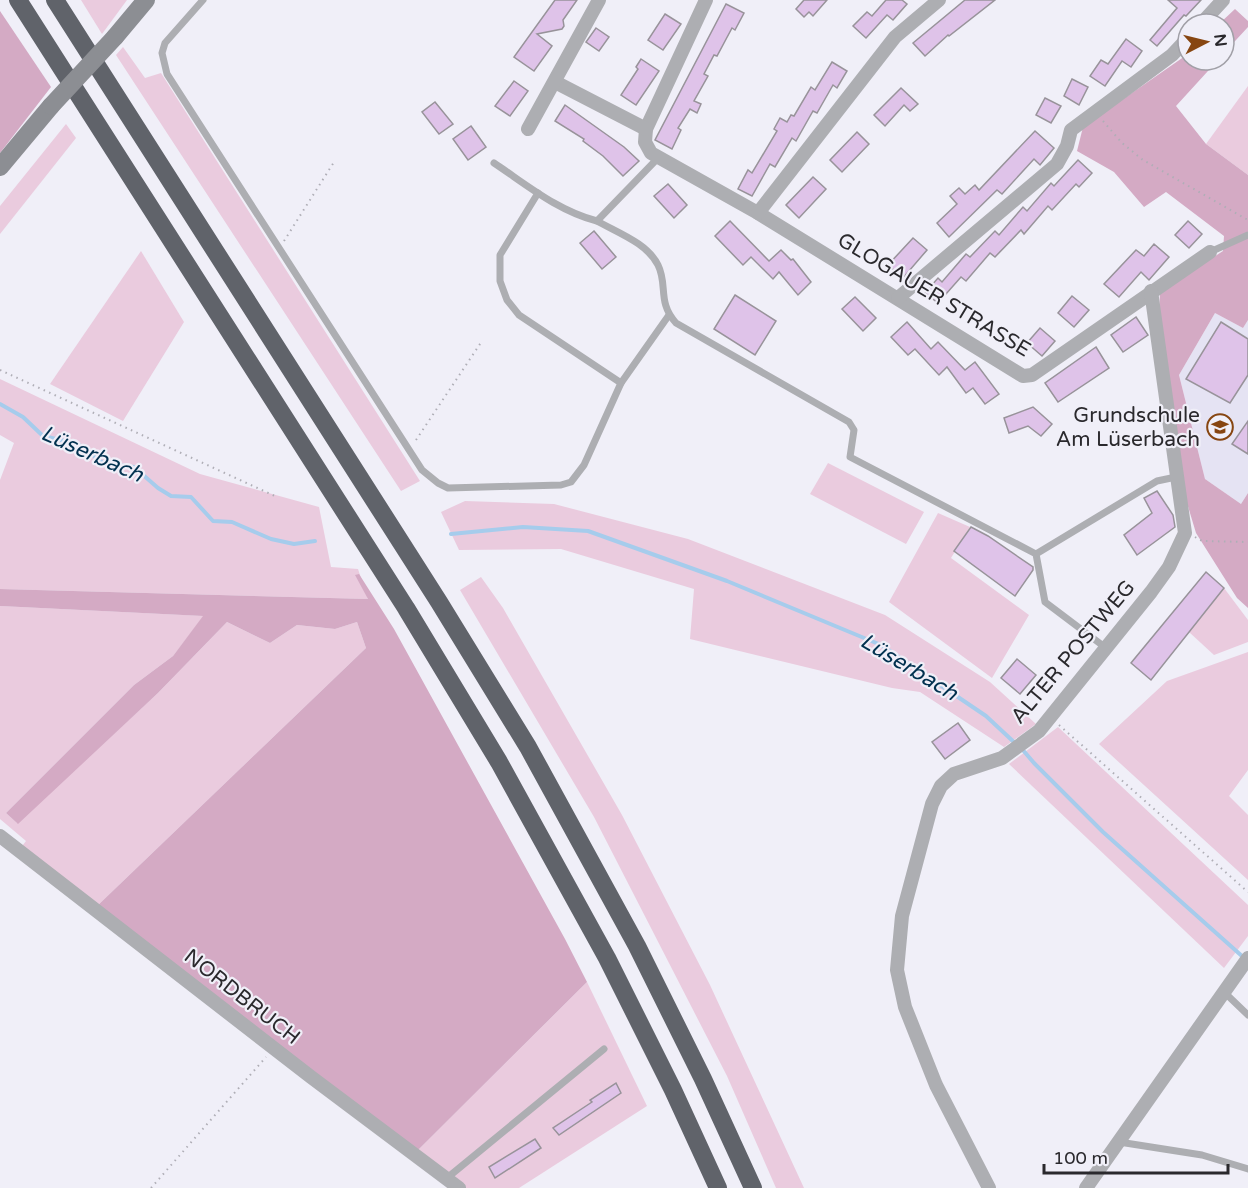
<svg xmlns="http://www.w3.org/2000/svg" width="1248" height="1188" viewBox="0 0 1248 1188" font-family="'Varela Round',sans-serif">
<style>
.built{fill:#e5e3f3}
.green{fill:#eacbde}
.forest{fill:#d4aac4}
.lines{fill:none;stroke-linecap:round;stroke-linejoin:round}
.stream{stroke:#a6ccec;stroke-width:4}
.building{fill:#dfc3e9;stroke:#98939a;stroke-width:1.5}
.path{stroke:#afaeb6;stroke-width:2;stroke-dasharray:1.5 4.5;stroke-linecap:butt}
.service{stroke:#adaeb2;stroke-width:7}
.minor{stroke:#adaeb2;stroke-width:14}
.secondary{stroke:#8c8e93;stroke-width:18}
.motorway{stroke:#60636a;stroke-width:18}
.secondary-bridge{stroke:#8c8e93;stroke-width:18}
.labels{text-anchor:middle;dominant-baseline:central;stroke-width:4.5;stroke-linejoin:round;paint-order:stroke}
.street-label{font-size:21px;fill:#2a292d;stroke:#f0eff8}
.poi-label{font-size:21px;fill:#2a292d;stroke:#f0eff8;text-anchor:end}
.water-label{font-size:22px;font-style:italic;fill:#02314f;stroke:#f0eff8}
</style>
<rect width="100%" height="100%" fill="#f0eff8"/>
<path class="built" d="M1215,313L1243,328L1248,320V493L1241,504L1205,479L1179,375Z"/>
<g class="green">
<path d="M81,0H127L102,34Z"/>
<path d="M123,47L145,78L161,73L420,481L401,491L116,55Z"/>
<path d="M1248,86V175L1206,144Z"/>
<path d="M66,124L76,138L0,234V206Z"/>
<path d="M141,251L184,322L123,421L50,384Z"/>
<path d="M0,379L200,474L319,507L331,567L358,569L368,599L0,589V480L14,443L0,435Z"/>
<path d="M828,463L924,512L906,544L810,494Z"/>
<path d="M465,501L554,504L688,539L885,615L990,682L1036,724L1004,747L920,692L892,688L690,639L694,589L561,549L459,550L441,512Z"/>
<path d="M938,513L970,527L951,558L1029,615L992,678L889,602Z"/>
<path d="M481,577L503,608L622,815L710,985L804,1188H776L727,1076L594,817L460,590Z"/>
<path d="M1224,588L1248,620V642L1214,655L1189,632Z"/>
<path d="M0,606L204,616L173,656L134,685L6,813L17,823L158,693L227,622L270,643L297,625L335,629L357,622L366,648L95,908L19,850L26,841L0,819Z"/>
<path d="M1248,652V770L1229,796L1248,815V880L1099,744L1167,681Z"/>
<path d="M1058,727L1248,905V936L1224,968L1009,764Z"/>
<path d="M587,982L647,1106L519,1188H460L414,1154Z"/>
</g>
<g class="forest">
<path d="M1235,9L1248,21V27L1224,53V24H1219Z"/>
<path d="M0,11L51,87L0,153Z"/>
<path d="M1188,54V60H1218L1176,106L1206,144L1248,175V320L1243,328L1215,313L1179,375L1205,479L1241,504L1248,493V608L1237,598L1196,533L1181,483L1159,314L1160,292L1223,251L1224,236L1166,192L1144,207L1114,172L1077,151L1083,127Z"/>
<path d="M359,574L394,629L565,939L587,982L414,1154L95,908L366,648L357,622L335,629L297,625L270,643L227,622L158,693L18,824L6,813L134,685L173,656L203,616L0,606V589L368,599L355,575Z"/>
</g>
<g class="lines">
<g class="stream">
<path d="M0,404L23,417L43,436L78,444L103,463L134,467L158,488L171,496L191,497L213,521L232,522L271,539L294,544L315,541"/>
<path d="M451,534L523,527L588,531L727,581L881,645L986,716L1016,744"/>
<path d="M1022,749L1034,763L1103,832L1243,957"/>
</g>
</g>
<g class="building">
<path d="M555,0H577L563,20L564,26L562,29L537,34L552,46L534,71L514,57Z"/>
<path d="M804,0H827L813,16L809,12L804,17L796,9Z"/>
<path d="M886,0H902L907,4L893,20L887,15L866,38L853,26L867,12L872,16Z"/>
<path d="M965,0H995L949,36L948,35L925,56L913,43Z"/>
<path d="M1168,0H1201L1186,16L1184,15L1157,46L1150,40L1177,8Z"/>
<path d="M726,4L744,13L735,30L732,28L717,56L714,55L704,74L708,76L694,101L701,104L697,113L690,109L678,128L681,130L672,149L655,140Z"/>
<path d="M665,14L681,24L663,50L648,40Z"/>
<path d="M596,28L609,37L599,51L586,42Z"/>
<path d="M1126,39L1142,51L1131,67L1122,61L1105,86L1090,76L1101,60L1108,64Z"/>
<path d="M641,59L659,71L636,105L621,95L638,69L636,67Z"/>
<path d="M832,62L847,71L837,88L833,85L817,113L813,111L796,141L792,138L775,167L770,164L752,196L738,189L748,170L752,173L777,131L774,129L780,118L787,122L791,115L794,116L811,87L815,90Z"/>
<path d="M1072,79L1088,87L1079,105L1064,96Z"/>
<path d="M514,81L528,91L510,116L495,106Z"/>
<path d="M901,88L918,104L910,111L904,105L885,126L874,115Z"/>
<path d="M1045,98L1061,106L1051,123L1036,115Z"/>
<path d="M435,102L453,124L439,134L422,112Z"/>
<path d="M565,105L624,147L639,161L623,176L603,156L583,141L584,139L555,121Z"/>
<path d="M471,126L486,147L468,160L453,139Z"/>
<path d="M1035,131L1054,148L1040,165L1034,159L1002,194L997,190L949,237L937,223L957,204L950,196L959,188L965,194L975,185L979,190Z"/>
<path d="M857,132L869,144L842,172L830,160Z"/>
<path d="M1078,160L1092,173L1079,187L1076,184L1052,210L1048,206L1024,234L1021,230L995,257L990,253L966,281L961,277L938,303L925,293L938,278L942,282L966,254L970,257L995,231L999,235L1023,207L1027,211L1051,183L1054,186Z"/>
<path d="M813,177L826,189L799,218L786,205Z"/>
<path d="M668,184L687,205L674,218L654,196Z"/>
<path d="M730,221L769,261L781,250L791,260L793,259L811,282L798,295L779,272L773,279L751,257L743,265L715,236Z"/>
<path d="M1188,221L1202,234L1189,248L1175,235Z"/>
<path d="M594,231L616,257L602,269L580,243Z"/>
<path d="M913,238L927,250L903,278L888,265Z"/>
<path d="M1154,244L1169,257L1149,280L1141,272L1119,297L1104,284L1136,250L1144,256Z"/>
<path d="M735,295L776,321L755,355L714,329Z"/>
<path d="M1072,296L1089,310L1074,327L1058,313Z"/>
<path d="M855,297L876,318L863,331L842,309Z"/>
<path d="M1136,317L1148,335L1123,352L1111,335Z"/>
<path d="M907,322L931,349L938,342L965,370L975,362L999,394L985,404L973,388L966,393L947,367L939,375L915,349L908,355L891,337Z"/>
<path d="M1221,322L1248,339V375L1230,403L1186,379Z"/>
<path d="M1040,328L1055,341L1042,356L1027,343Z"/>
<path d="M1096,347L1109,368L1058,402L1045,383Z"/>
<path d="M1033,407L1052,424L1041,436L1028,426L1009,433L1004,418Z"/>
<path d="M1248,421V454L1232,444Z"/>
<path d="M1157,491L1173,515L1175,527L1137,555L1124,535L1152,513L1144,498Z"/>
<path d="M971,527L988,536L1033,567V570L1015,596L954,551Z"/>
<path d="M1206,572L1224,588L1151,680L1131,663Z"/>
<path d="M1017,659L1036,675L1020,694L1001,678Z"/>
<path d="M958,723L970,740L945,759L932,742Z"/>
<path d="M616,1083L621,1093L559,1135L553,1128L592,1102L590,1100Z"/>
<path d="M535,1139L541,1148L495,1178L489,1167Z"/>
</g>
<g class="lines">
<g class="path">
<path d="M1103,121L1122,143L1143,160L1248,220"/>
<path d="M284,241L334,162"/>
<path d="M0,370L277,497"/>
<path d="M416,440L482,341"/>
<path d="M1195,537L1202,541L1248,542"/>
<path d="M1059,725L1248,892"/>
<path d="M151,1188L266,1057"/>
</g>
<g class="service">
<path d="M203,0L165,43L162,53L167,74L422,470L438,483L448,488L561,485L571,482L584,465L621,383L669,315"/>
<path d="M659,157L597,221C618,233 647,243 658,265C668,285 657,302 676,323L849,422L854,430L850,457L1036,554L1045,602L1106,648"/>
<path d="M494,163C527,185 558,211 597,221"/>
<path d="M538,193L500,255V281L507,300L519,315L621,383"/>
<path d="M1210,252L1248,235"/>
<path d="M1036,554L1157,481L1176,477"/>
<path d="M1224,992L1248,1015"/>
<path d="M1119,1142L1202,1155L1248,1169"/>
<path d="M447,1178L604,1049"/>
</g>
<g class="minor">
<path d="M706,0L646,129L645,142L651,153L758,213L1023,376L1032,375L1210,252"/>
<path d="M1201,24L1223,0"/>
<path d="M555,82L646,129"/>
<path d="M528,129L599,0"/>
<path d="M758,213L895,37L939,0"/>
<path d="M898,298L1057,164L1067,146L1071,130L1172,55L1188,38"/>
<path d="M0,836L311,1077L459,1188"/>
<path d="M989,1188L936,1085L905,1007L897,970L902,916L932,804L941,786L954,774L1002,758L1039,731L1151,592L1169,567L1185,533L1151,291"/>
<path d="M1086,1188L1248,958"/>
</g>
<g class="secondary">
<path d="M115,37L146,0"/>
<path d="M0,167L51,106"/>
</g>
<g class="motorway">
<path d="M18,0L406,608L499,762L607,958L673,1090L718,1188"/>
<path d="M55,0L439,602L528,747L637,946L703,1079L753,1188"/>
</g>
<path class="secondary-bridge" d="M51,106L115,37"/>
</g>
<defs>
<g id="school-ring" transform="scale(1.35)"><circle r="9.5" fill="#f0eff8" stroke="#874611" stroke-width="1.5"/><path d="M0-5L7-2L0 1L-7-2ZM-4 1L0 2.5L4 1V4Q0 6-4 4Z" fill="#874611"/></g>
</defs>
<g fill-rule="evenodd">
<use href="#school-ring" x="1220" y="427"/>
</g>
<g class="labels">
<g class="street-label">
<text transform="translate(934 295) rotate(31)">GLOGAUER STRASSE</text>
<text transform="translate(1073 652) rotate(-50)">ALTER POSTWEG</text>
<text transform="translate(242 997) rotate(38)">NORDBRUCH</text>
</g>
<g class="poi-label">
<text x="1200" y="415">Grundschule<tspan x="1200" dy="24">Am Lüserbach</tspan></text>
</g>
<g class="water-label">
<text transform="translate(92 454) rotate(24)">Lüserbach</text>
<text transform="translate(909 667) rotate(31)">Lüserbach</text>
</g>
</g>
<g transform="translate(1206 42) rotate(83)"><circle r="28" fill="#f0eff8" stroke="#a1a0a7" stroke-width="1.5"/>
<path d="M0-4.5L10 22L0 15L-10 22Z" fill="#874611"/>
<text y="-9" font-size="16" font-weight="bold" text-anchor="middle" fill="#2a292d">N</text>
</g>
<path d="M1044 1164v9h184v-9" fill="none" stroke="#2a292d" stroke-width="3"/>
<text x="1053" y="1164" font-size="18" fill="#2a292d" stroke="#f0eff8" stroke-width="4.5" paint-order="stroke">100 m</text>
</svg>
